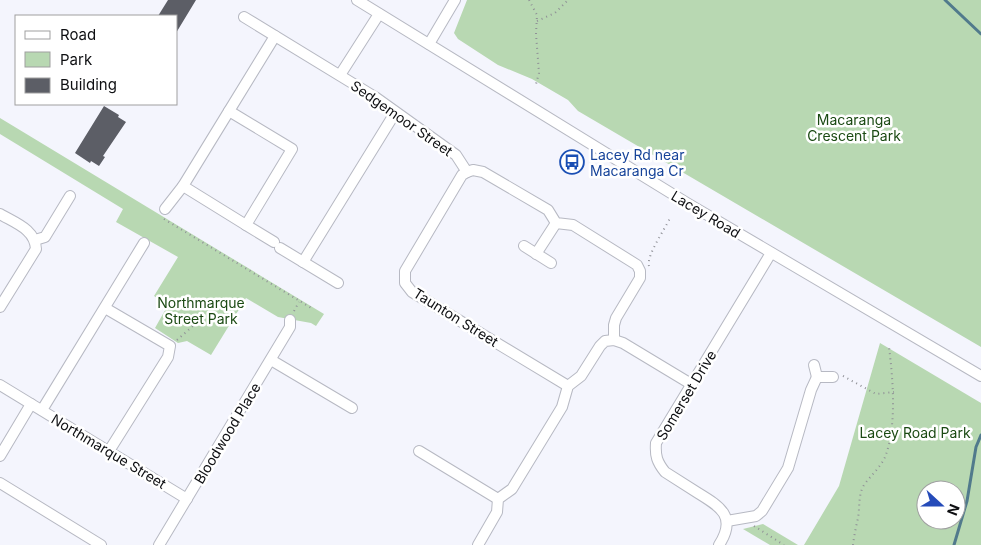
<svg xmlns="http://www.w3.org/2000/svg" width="981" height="545" viewBox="0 0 981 545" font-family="Inter,sans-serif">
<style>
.green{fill:#b8d8b2;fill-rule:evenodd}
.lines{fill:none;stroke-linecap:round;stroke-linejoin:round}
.stream{stroke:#517a8c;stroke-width:3}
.building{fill:#5c5e66}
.minor-casing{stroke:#b7b9c3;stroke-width:12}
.path{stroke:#8f9096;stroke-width:2;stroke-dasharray:1 4;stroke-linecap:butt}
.minor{stroke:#fff;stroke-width:10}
.labels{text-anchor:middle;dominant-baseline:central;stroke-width:5;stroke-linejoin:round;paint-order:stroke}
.street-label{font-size:14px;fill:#0e0f12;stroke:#fff}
.park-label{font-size:14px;fill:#1b4a13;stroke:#fff}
.transit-label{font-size:14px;fill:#164399;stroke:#fff;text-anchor:start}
</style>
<rect width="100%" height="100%" fill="#f4f5fd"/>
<g class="green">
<path d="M467,0H981V347L578,111L568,100L532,79L498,65L458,39L454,33Z"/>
<path d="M0,118L324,314L316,326L311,323L278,317L246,298L211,355L187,341L178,343L155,328L168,305L154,296L178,257L116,222L123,209L0,134Z"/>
<path d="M880,343L981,403V545H804L839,486ZM926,490H956V520H926Z"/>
<path d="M763,524L798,545H770L743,529Z"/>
</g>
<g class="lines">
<g class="stream">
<path d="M945,0L981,34"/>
<path d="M954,545L967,501L976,447L981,435"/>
</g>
</g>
<g class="building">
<path d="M168,0H196L176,33V16H158Z"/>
<path d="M104,106L119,115L118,117L126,122L103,156L105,157L99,166L91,161L90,163L75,153Z"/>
</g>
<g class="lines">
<g class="minor-casing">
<g id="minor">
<path d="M357,0L687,203L981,376"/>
<path d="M244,17L375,97L456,155L467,172L473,170L483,172L548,210L556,223L573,225L637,265L640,271V278L616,318L614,325V340"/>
<path d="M429,44L455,0"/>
<path d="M340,75L379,14"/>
<path d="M229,111L183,186L246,225"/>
<path d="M467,172L462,175L405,271V283L412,292L568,386"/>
<path d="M165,209L183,186"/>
<path d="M0,214C15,223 35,229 36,249L0,307"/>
<path d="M35,240L45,237L70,196"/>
<path d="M274,242L246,225L292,149L229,111L275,36"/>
<path d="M524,246L551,263"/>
<path d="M280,248L338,283"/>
<path d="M536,254L556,223"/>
<path d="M303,262L395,113"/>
<path d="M105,308L170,346L168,357L109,451"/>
<path d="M271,360L352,408"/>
<path d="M814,365L817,377H833"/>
<path d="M0,385L187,499"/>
<path d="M42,410L144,243"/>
<path d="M419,451L498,499"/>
<path d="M0,456L31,404"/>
<path d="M0,483L101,545"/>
<path d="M727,521L756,516L762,511L788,468L811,390L817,377"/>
<path d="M159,545L290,327V320"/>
<path d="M478,545L497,512L498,499L512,489L562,407L568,386L581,376L600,346L605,341L614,340L623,343L691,384"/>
<path d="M719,545C737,517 721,507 698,493C687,486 676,479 665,472C657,462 655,456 656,443L771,253"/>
</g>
</g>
<g class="path">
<path d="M529,0L537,15L536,34L539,73L536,84"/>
<path d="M537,21L555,13L568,0"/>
<path d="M164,219L313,309"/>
<path d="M649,266C646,256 665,229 670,218"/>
<path d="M294,311L299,302"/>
<path d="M177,340L194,325"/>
<path d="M843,376L876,394L894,392"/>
<path d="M754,526L784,545"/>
<path d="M853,545C854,536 856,527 858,518C860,507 858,495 864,485C871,475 880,468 885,457C897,427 893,379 889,347"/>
</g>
<use href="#minor" class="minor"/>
</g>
<defs>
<g id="bus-ring" transform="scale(1.25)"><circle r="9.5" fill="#fff" stroke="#1a4fb4" stroke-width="1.5"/><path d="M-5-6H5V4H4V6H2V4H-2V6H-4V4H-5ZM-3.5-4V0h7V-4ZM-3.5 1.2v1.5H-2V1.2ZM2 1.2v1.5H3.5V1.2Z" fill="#1a4fb4"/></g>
</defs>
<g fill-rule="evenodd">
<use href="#bus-ring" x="572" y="162"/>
</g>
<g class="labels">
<g class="street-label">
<text transform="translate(402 118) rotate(35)">Sedgemoor Street</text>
<text transform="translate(706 214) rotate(31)">Lacey Road</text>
<text transform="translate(456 317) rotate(32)">Taunton Street</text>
<text transform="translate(686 395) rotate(-59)">Somerset Drive</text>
<text transform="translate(227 433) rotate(-59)">Bloodwood Place</text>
<text transform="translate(109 451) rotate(31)">Northmarque Street</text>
</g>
<g class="park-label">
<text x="854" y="119">Macaranga<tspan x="854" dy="16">Crescent Park</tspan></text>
<text x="201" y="302">Northmarque<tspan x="201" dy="16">Street Park</tspan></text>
<text x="915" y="432">Lacey Road Park</text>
</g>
<g class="transit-label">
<text x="590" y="154">Lacey Rd near<tspan x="590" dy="16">Macaranga Cr</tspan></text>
</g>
</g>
<rect x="15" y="15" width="162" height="90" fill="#ffffff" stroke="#9f9fa0"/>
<rect x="25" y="31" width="25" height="8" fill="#ffffff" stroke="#9f9fa0"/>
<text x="60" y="40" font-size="15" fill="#0e0f12">Road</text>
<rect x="25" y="52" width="25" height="15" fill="#b8d8b2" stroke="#9f9fa0"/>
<text x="60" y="65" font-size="15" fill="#0e0f12">Park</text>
<rect x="25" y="78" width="25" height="15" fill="#5c5e66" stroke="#9f9fa0"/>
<text x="60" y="90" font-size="15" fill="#0e0f12">Building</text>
<g transform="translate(941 505) rotate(111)"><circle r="24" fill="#ffffff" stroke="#9f9fa0"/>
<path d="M0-4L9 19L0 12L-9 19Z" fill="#254bb9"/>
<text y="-8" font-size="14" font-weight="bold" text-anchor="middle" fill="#0e0f12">N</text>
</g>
</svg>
